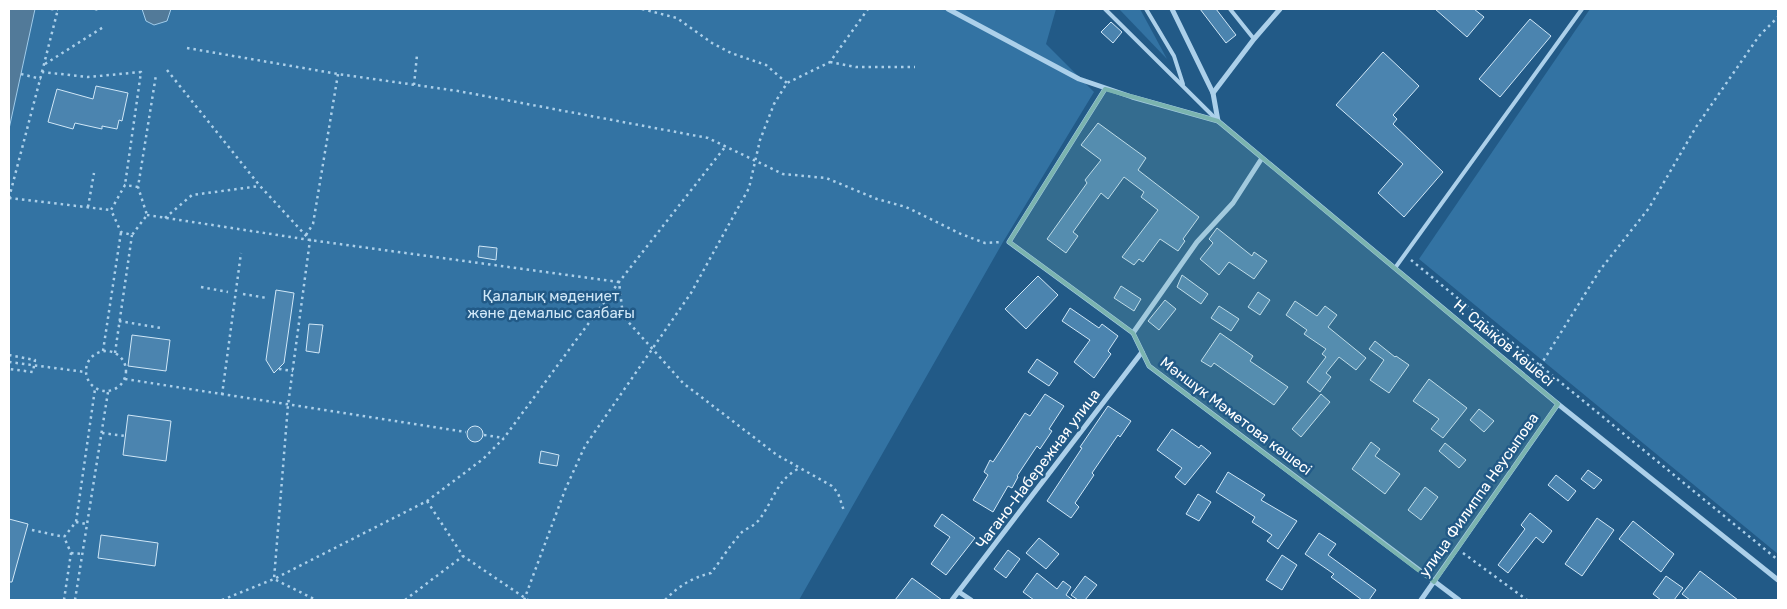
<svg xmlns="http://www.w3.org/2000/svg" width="1787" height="609" viewBox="0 0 1787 609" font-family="Rubik,sans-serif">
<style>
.green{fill:#3373a3}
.water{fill:#527a99;stroke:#a0cceb}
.building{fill:#4b84af;stroke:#d0e7f7}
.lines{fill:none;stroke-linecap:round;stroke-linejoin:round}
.path{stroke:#acd0ea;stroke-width:2.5;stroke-dasharray:2.5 4;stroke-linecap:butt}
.service{stroke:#acd0ea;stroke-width:4}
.minor{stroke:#acd0ea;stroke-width:5}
.marked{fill:#7bb4af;fill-opacity:0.2;stroke:#7bb4af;stroke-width:4;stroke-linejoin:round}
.labels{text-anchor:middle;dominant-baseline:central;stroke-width:5;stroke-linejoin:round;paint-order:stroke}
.park-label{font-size:15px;fill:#d0e7f7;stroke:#225a87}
.street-label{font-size:15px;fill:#fff;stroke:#225a87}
</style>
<rect width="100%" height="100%" fill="#225a87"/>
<g class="green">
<path d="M35,9H1056L1046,44L1094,92L1003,242L799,600H9V129Z"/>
<path d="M1120,9H1140L1167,59L1120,10Z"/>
<path d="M1590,9H1778V554L1419,259Z"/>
</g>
<g class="water">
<path d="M9,9H35L9,129Z"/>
<path d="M142,9H171L167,21L154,25L146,21Z"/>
</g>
<g class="building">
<path d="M1200,9H1216L1236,35L1226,43Z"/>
<path d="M1435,9H1474L1484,17L1467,37Z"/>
<path d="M1530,19L1551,36L1500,97L1479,79Z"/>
<path d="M1111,22L1122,32L1113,43L1101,32Z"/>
<path d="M1383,52L1419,86L1393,115L1397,119L1393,124L1443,172L1404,217L1378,193L1403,164L1336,105Z"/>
<path d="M96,86L128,93L122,121L119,120L117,129L102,126V129L75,123L73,129L48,122L57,89L93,99Z"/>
<path d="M1098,123L1146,158L1138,170L1199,217L1183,239L1185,241L1178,251L1160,239L1143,262L1139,259L1134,265L1122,257L1158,210L1141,197L1144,192L1124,177L1108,199L1101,193L1073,232L1078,236L1066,253L1047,239L1087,183L1085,180L1101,160L1081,145Z"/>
<path d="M1217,228L1252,256L1254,252L1267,261L1254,279L1229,262L1219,275L1200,259L1213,243L1209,239Z"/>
<path d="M479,246L497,248L496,260L478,257Z"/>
<path d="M1182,275L1208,294L1201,304L1177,287Z"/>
<path d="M1038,276L1058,295L1026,329L1005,309Z"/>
<path d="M1121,286L1141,299L1134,311L1114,298Z"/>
<path d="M276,290L294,293L284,363L274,373L266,360Z"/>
<path d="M1258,292L1270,300L1260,315L1248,307Z"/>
<path d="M1165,300L1176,309L1159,330L1148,321Z"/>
<path d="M1295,301L1317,316L1325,306L1337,315L1328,327L1366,358L1356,370L1339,357L1326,373L1331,377L1320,392L1307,382L1326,357L1322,354L1326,349L1304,334L1307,330L1286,315Z"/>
<path d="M1219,306L1239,319L1231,331L1211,318Z"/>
<path d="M1070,308L1099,328L1102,324L1118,336L1108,351L1111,354L1094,378L1074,362L1090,340L1062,321Z"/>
<path d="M309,324L323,325L319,353L306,351Z"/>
<path d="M1220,333L1253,356L1250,361L1288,387L1274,405L1214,363L1211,367L1201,361Z"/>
<path d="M132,335L170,340L166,371L128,366Z"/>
<path d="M1375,341L1395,357L1396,356L1409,365L1389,393L1370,380L1384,360L1369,349Z"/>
<path d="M1037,359L1058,373L1049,386L1028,372Z"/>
<path d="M1429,379L1467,408L1443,438L1431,429L1439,419L1413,401Z"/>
<path d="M1045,394L1064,406L1049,429L1052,431L1040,449L1037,446L1017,476L1018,477L1012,488L1008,486L993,512L973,500L988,475L984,472L990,460L993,462L1025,413L1030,416Z"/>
<path d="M1321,394L1330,402L1301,437L1292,429Z"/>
<path d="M1108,406L1131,421L1120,437L1118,435L1092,473L1094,475L1075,503L1079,507L1071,518L1047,501L1082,448L1080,447Z"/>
<path d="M1479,409L1494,421L1484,432L1470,420Z"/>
<path d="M128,415L171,421L166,461L123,455Z"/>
<circle cx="475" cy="434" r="8"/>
<path d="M1172,429L1199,448L1201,445L1211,453L1185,485L1175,477L1182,468L1157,450Z"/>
<path d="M1371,442L1380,449L1375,456L1400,474L1385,494L1352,469Z"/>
<path d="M1445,443L1466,460L1459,468L1439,451Z"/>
<path d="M541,451L559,455L557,466L539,463Z"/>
<path d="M1588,470L1602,480L1594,489L1581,479Z"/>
<path d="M1228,472L1265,495L1261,500L1297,521L1278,549L1267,541L1272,535L1252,522L1255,517L1216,492Z"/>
<path d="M1556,475L1576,491L1568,501L1548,485Z"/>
<path d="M1425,487L1438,497L1421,520L1408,510Z"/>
<path d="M1198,494L1211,502L1199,521L1186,514Z"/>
<path d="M1530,513L1552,531L1543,543L1536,537L1508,573L1498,565L1525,529L1521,525Z"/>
<path d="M942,514L975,538L946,575L931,564L950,537L934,526Z"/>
<path d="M1597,518L1614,530L1582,576L1565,564Z"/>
<path d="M9,519L28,524L12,582H9Z"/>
<path d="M1633,521L1674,554L1661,572L1619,539Z"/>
<path d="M1319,533L1336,544L1328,555L1376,590L1369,600H1362L1331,577L1334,574L1305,554Z"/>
<path d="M101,535L158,543L155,566L98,558Z"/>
<path d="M1039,538L1059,554L1046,569L1026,553Z"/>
<path d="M1008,550L1020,559L1006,578L994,569Z"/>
<path d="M1282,555L1297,565L1282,590L1266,580Z"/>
<path d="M1700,571L1738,600H1690L1682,594Z"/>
<path d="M1037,573L1057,589L1063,581L1071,587L1066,595L1073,600H1034L1023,592Z"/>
<path d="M1085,576L1097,585L1085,600H1078L1071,595Z"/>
<path d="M1666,576L1683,588L1674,600H1661L1653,594Z"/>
<path d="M912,578L942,600H895Z"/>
</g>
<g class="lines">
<g class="path">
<path d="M51,9L58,10"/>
<path d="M95,9L100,10"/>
<path d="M642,9L677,18L712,43L731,53L766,65L787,83"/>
<path d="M187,48L338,74L458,91L708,138L783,174L826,178L877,199L906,207L961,234L985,243L1001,242"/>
<path d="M830,62L856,67H915"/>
<path d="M45,64L105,26"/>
<path d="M167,70L260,186L310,240L288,405L274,579L316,600"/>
<path d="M42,72L58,9"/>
<path d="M21,74L41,79"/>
<path d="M414,85L417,55"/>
<path d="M138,187L125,185L111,210L121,232L132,235L147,215L138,187L156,75"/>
<path d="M9,198L42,72L88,77L141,72L125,185"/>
<path d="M9,198L111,210"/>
<path d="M88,207L94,173"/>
<path d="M147,215L310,240L619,282L623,316L683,383L777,455L832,486L838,493L844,511"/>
<path d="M165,218L192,195L260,186"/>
<path d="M306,235L313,224L338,74"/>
<path d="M1411,260L1778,560"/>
<path d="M201,287L228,292"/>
<path d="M243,294L267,298"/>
<path d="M119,321L161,328"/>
<circle cx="106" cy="371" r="20"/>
<path d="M103,351L121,232"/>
<path d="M115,353L132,235"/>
<path d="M9,355L35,360L33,372L9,369"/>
<path d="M9,362L85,372"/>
<path d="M1540,366L1600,270L1649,208L1696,127L1759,36L1778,17"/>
<path d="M279,369L293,371"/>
<path d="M125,379L466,432"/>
<path d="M222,395L241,253"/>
<path d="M102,433L125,436"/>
<path d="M484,435L504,438"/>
<path d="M427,501L463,556L528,600"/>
<path d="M76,522L86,524"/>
<path d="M32,530L64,537"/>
<path d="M71,553L82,554"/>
<path d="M1463,553L1527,600"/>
<path d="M64,600L71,553L64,537L76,522L95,389"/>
<path d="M75,600L108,392"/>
<path d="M222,600L274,579L427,501L483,459L504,438L619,282L725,147"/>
<path d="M405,600L463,556"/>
<path d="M524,600L565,490L585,446L691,293L749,188L760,140L774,104L787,83L830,62L868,9"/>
<path d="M665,600C679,586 691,578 711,573C721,560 731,544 742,532C747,528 754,526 758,521C773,503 776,480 798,469"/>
</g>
<g class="service">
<path d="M1105,9L1217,120"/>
<path d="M1146,9L1174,56L1183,84"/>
<path d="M1230,9L1254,39"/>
<path d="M1395,268L1582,9"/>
</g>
<g class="minor">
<path d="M948,9L1079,79L1132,97L1218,121L1558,404L1778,580"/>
<path d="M1172,9L1213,93L1218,121"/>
<path d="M1105,89L1009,242L1133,333L1149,366L1459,600"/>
<path d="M1213,93L1254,39L1280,9"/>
<path d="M1133,333L1197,242L1233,203L1262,158"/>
<path d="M959,592L971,600"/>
<path d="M952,600L1142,352"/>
<path d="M1421,600L1558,404"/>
</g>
</g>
<path class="marked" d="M1105,89L1218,121L1558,404L1434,582L1149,366L1133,333L1009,242Z"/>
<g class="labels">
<g class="park-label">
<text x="551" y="296">Қалалық мәдениет<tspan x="551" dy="17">және демалыс саябағы</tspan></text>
</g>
<g class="street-label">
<text transform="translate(1504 343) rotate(40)">Н. Сдықов көшесі</text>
<text transform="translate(1236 416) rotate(37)">Мәншүк Мәметова көшесі</text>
<text transform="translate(1038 469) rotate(-53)">Чагано-Набережная улица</text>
<text transform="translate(1479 495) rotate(-55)">улица Филиппа Неусыпова</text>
</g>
</g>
<rect width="1787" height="609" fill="none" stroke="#ffffff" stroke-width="20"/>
</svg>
